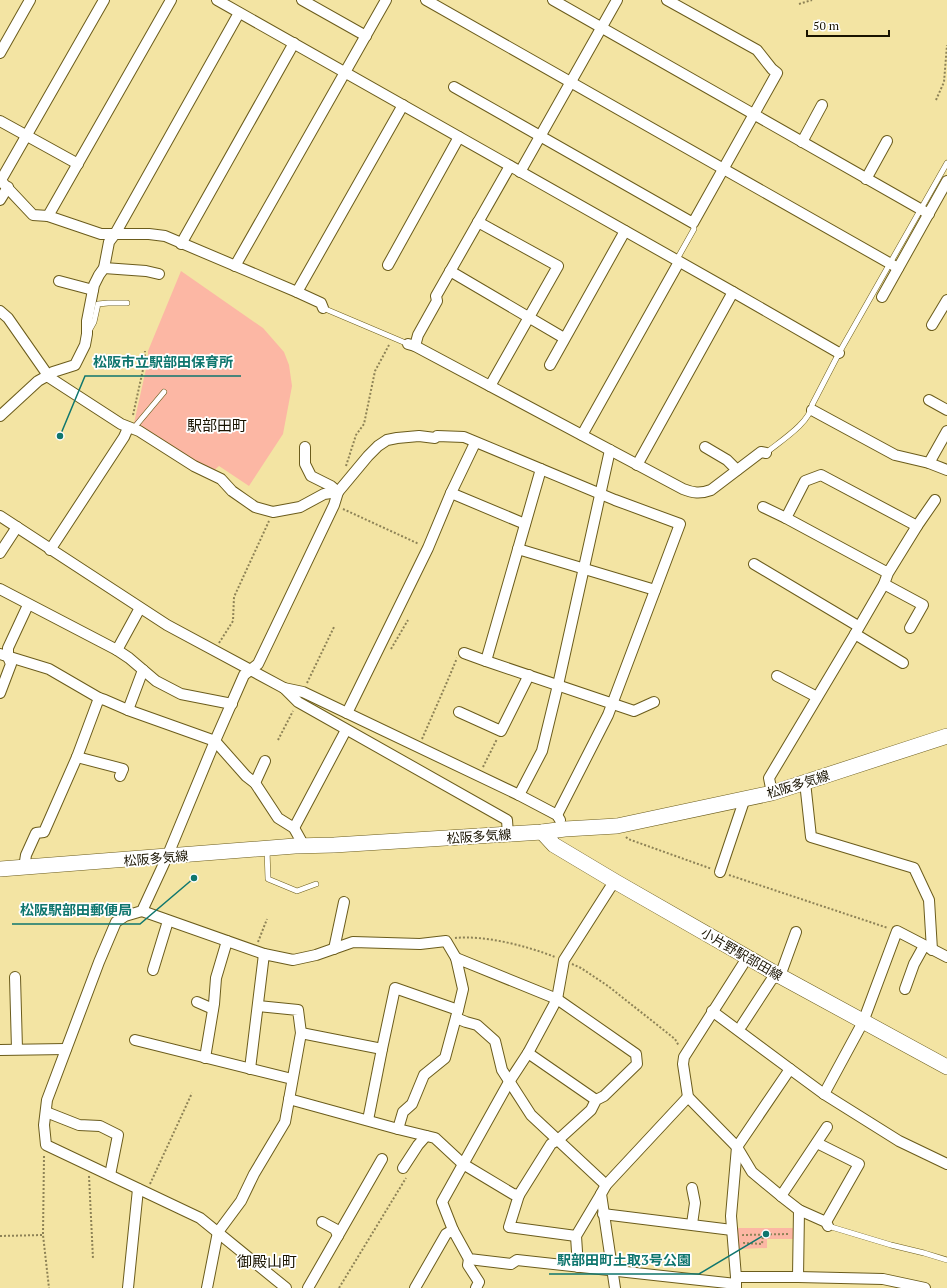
<svg xmlns="http://www.w3.org/2000/svg" width="947" height="1288" viewBox="0 0 947 1288" font-family="'PT Serif','Noto Sans JP',serif">
<style>
.green{fill:#fcb7a4}
.lines{fill:none;stroke-linecap:round;stroke-linejoin:round}
.lane-casing{stroke:#6b5c1c;stroke-width:6}
.street-casing{stroke:#6b5c1c;stroke-width:12}
.secondary-casing{stroke:#6b5c1c;stroke-width:16}
.path{stroke:#8d8256;stroke-width:2;stroke-dasharray:2 2;stroke-linecap:butt}
.lane{stroke:#fff;stroke-width:5}
.street{stroke:#fff;stroke-width:10}
.secondary{stroke:#fff;stroke-width:15}
.labels{text-anchor:middle;dominant-baseline:central;stroke-width:3.5;stroke-linejoin:round;paint-order:stroke}
.street-label{font-size:13px;fill:#191300;stroke:#fff}
.quarter-label{font-size:15px;fill:#191300;stroke:#fff}
.leader{fill:none;stroke:#0f766e;stroke-width:1.5}
.callout-dot{fill:#0f766e;stroke:#fff;stroke-width:1.5}
.callout-label{font-size:14px;text-anchor:middle;font-weight:bold;fill:#0f766e;stroke:#fff;stroke-width:3.5;stroke-linejoin:round;paint-order:stroke}
</style>
<rect width="100%" height="100%" fill="#f3e4a3"/>
<g class="green">
<path d="M181,271L263,328L284,352L289,365L292,386L283,434L249,486L219,466L211,473L139,428L134,423L148,360V351Z"/>
<path d="M737,1228H795V1239H767V1248L739,1249Z"/>
</g>
<g class="lines">
<g class="lane-casing">
<g id="lane">
<path d="M676,261L694,229L693,223"/>
<path d="M323,308L408,344"/>
<path d="M89,331L94,322L98,304L108,303H127"/>
<path d="M133,429L164,392"/>
<path d="M766,453C779,442 810,423 812,405L839,353L947,163"/>
<path d="M267,850L268,879L297,891L316,884"/>
<path d="M828,1226L891,1245L924,1253L947,1260"/>
</g>
</g>
<g class="street-casing">
<g id="street">
<path d="M217,0L733,292L839,353"/>
<path d="M302,0L366,36"/>
<path d="M426,0L898,268"/>
<path d="M553,0L929,214"/>
<path d="M0,53L30,0"/>
<path d="M454,87L693,223L777,73L772,69L757,50L667,0"/>
<path d="M0,121L78,164"/>
<path d="M802,142L822,105"/>
<path d="M520,172L617,0"/>
<path d="M866,179L887,141"/>
<path d="M0,180L33,215L48,216L101,234H149L165,236L297,292L321,303L323,308"/>
<path d="M1,180L104,0"/>
<path d="M0,200L8,187"/>
<path d="M48,216L171,0"/>
<path d="M478,222L558,266L490,386"/>
<path d="M181,244L294,43"/>
<path d="M388,265L459,137"/>
<path d="M235,266L386,0"/>
<path d="M104,268L146,271L159,274"/>
<path d="M450,271L564,338"/>
<path d="M59,281L93,290"/>
<path d="M297,292L403,105"/>
<path d="M882,297L947,181"/>
<path d="M0,311L8,318L45,371L47,376L53,372L75,365L85,345L87,334V321L94,285L99,275L104,268L109,242L115,234L239,13"/>
<path d="M932,325L947,300"/>
<path d="M408,344L415,346L683,489C693,493 700,494 711,490L761,452L766,453"/>
<path d="M415,346L418,335L437,301L436,296L510,166"/>
<path d="M550,365L625,231"/>
<path d="M929,400L947,410"/>
<path d="M812,410L895,455L929,463L947,470"/>
<path d="M0,416L38,381L47,376L121,424L139,431L194,466L221,479L232,491L255,507L273,512L300,507L324,494L338,492"/>
<path d="M582,435L679,262"/>
<path d="M475,443L451,493L525,524"/>
<path d="M305,447V464L311,476L331,486L338,492"/>
<path d="M705,447L727,460L737,470"/>
<path d="M929,463L947,431"/>
<path d="M637,465L733,292"/>
<path d="M763,507L786,518"/>
<path d="M0,516L167,625L284,688L303,692L519,795L557,815L560,820"/>
<path d="M917,526L935,500"/>
<path d="M518,549L655,590"/>
<path d="M50,550L124,437L128,428"/>
<path d="M0,553L17,527"/>
<path d="M754,564L858,626"/>
<path d="M884,584L923,605L910,628"/>
<path d="M0,589L117,650L129,658L156,681L181,694L232,704"/>
<path d="M855,634L903,663"/>
<path d="M117,650L140,608"/>
<path d="M464,653L486,661L541,469"/>
<path d="M0,654L49,669L99,698L105,700L128,710L215,741L246,776L255,783L278,818L294,828L304,846"/>
<path d="M486,661L634,711L654,702"/>
<path d="M777,676L817,697"/>
<path d="M284,688L298,702L507,820L508,835"/>
<path d="M0,693L11,664L8,657V648L28,605"/>
<path d="M128,710L143,670"/>
<path d="M459,712L501,731L529,675"/>
<path d="M347,713L428,548L451,493"/>
<path d="M77,757L123,769L120,776"/>
<path d="M805,782L811,837L914,868L929,900L932,950"/>
<path d="M255,783L265,761"/>
<path d="M772,793L769,778L855,634L884,584L888,573L917,526L821,475L805,481L786,518L888,573"/>
<path d="M519,795L542,751L558,685L610,450"/>
<path d="M294,828L346,730"/>
<path d="M24,868L26,855L36,833L44,832L77,757L99,698"/>
<path d="M720,872L745,798"/>
<path d="M616,882L610,888L564,960L557,999L528,1053L509,1082L442,1202L453,1230L469,1259L511,1264L517,1260L736,1284V1288"/>
<path d="M142,911L264,954"/>
<path d="M334,949L344,902"/>
<path d="M747,958L684,1057L683,1064L688,1097L737,1147L790,1069L824,1094L899,1141L947,1164"/>
<path d="M153,970L168,921"/>
<path d="M15,977L17,1049"/>
<path d="M905,989L914,964L924,946"/>
<path d="M197,1002L213,1009"/>
<path d="M712,1011L790,1069"/>
<path d="M456,1018L466,1022L477,1025L495,1041L502,1070L531,1115L606,1185"/>
<path d="M742,1025L772,979L780,976L796,932"/>
<path d="M135,1040L292,1079"/>
<path d="M0,1050L66,1049"/>
<path d="M528,1053L596,1100"/>
<path d="M205,1058L214,1004L216,978L227,941"/>
<path d="M250,1069L264,954L293,960L316,955L353,942L420,944L446,941L456,958"/>
<path d="M824,1094L863,1022L897,931L947,957"/>
<path d="M289,1099L398,1129L403,1112L412,1104L424,1075L445,1058L458,1010L395,988L382,1049L301,1033"/>
<path d="M46,1112L79,1125L100,1126L118,1135L110,1175"/>
<path d="M368,1120L382,1049"/>
<path d="M398,1129L435,1138L463,1164L513,1194L519,1195L551,1144L558,1140L591,1110L596,1100L604,1096L637,1064L636,1054L557,999L456,958L463,989L458,1010"/>
<path d="M817,1143L859,1164L826,1222"/>
<path d="M737,1147L752,1172L781,1196L799,1210L826,1222L828,1226"/>
<path d="M403,1168L418,1145L426,1136"/>
<path d="M692,1188L695,1203L692,1224"/>
<path d="M519,1195L509,1227L576,1236"/>
<path d="M781,1196L827,1127"/>
<path d="M603,1214L732,1230"/>
<path d="M322,1222L335,1229L338,1236"/>
<path d="M469,1259L468,1265L479,1282L476,1288"/>
<path d="M578,1267L576,1236L601,1194"/>
<path d="M736,1277L731,1216L737,1147"/>
<path d="M798,1277L883,1279L925,1288"/>
<path d="M736,1284V1277H798L799,1210"/>
<path d="M128,1288L138,1189"/>
<path d="M207,1288L218,1232L241,1201L254,1174L285,1122L301,1033L298,1010L258,1006"/>
<path d="M286,1288L200,1218L46,1145L44,1125L47,1100L99,962L116,922L125,916L142,911L167,857L215,741L244,675L258,664L334,505L338,492L368,456L378,446L387,440L397,438L419,436L435,438L437,436L464,437L615,500L680,524L608,715L557,815"/>
<path d="M308,1288L382,1159"/>
<path d="M415,1288L446,1234L453,1230"/>
<path d="M615,1288L601,1194L606,1185L688,1097"/>
</g>
</g>
<g class="secondary-casing">
<g id="secondary">
<path d="M542,832L554,845L616,882L780,976L947,1067"/>
<path d="M0,869L295,846L334,845L542,832L565,829L617,826L772,793L947,736"/>
</g>
</g>
<g class="path">
<path d="M799,4L812,0"/>
<path d="M936,100L944,82L947,45"/>
<path d="M133,415L144,365L145,351"/>
<path d="M346,466L356,435L364,424L375,371L389,345"/>
<path d="M343,509L419,544"/>
<path d="M219,643L233,621L234,597L269,521"/>
<path d="M391,649L408,620"/>
<path d="M307,683L334,627"/>
<path d="M422,739L447,682L457,658"/>
<path d="M278,740L293,711"/>
<path d="M483,767L497,739"/>
<path d="M626,837L628,839L712,869"/>
<path d="M729,875L888,928"/>
<path d="M455,938C485,935 527,946 555,957"/>
<path d="M258,942L267,919"/>
<path d="M572,964L581,968L608,986L675,1039L679,1046"/>
<path d="M44,1156L43,1235L49,1288"/>
<path d="M89,1176L93,1259"/>
<path d="M150,1184L192,1093"/>
<path d="M0,1236L43,1235"/>
<path d="M743,1236V1235L789,1234"/>
<path d="M744,1242V1243L762,1244L763,1235"/>
<path d="M339,1288L406,1178"/>
</g>
<use href="#lane" class="lane"/>
<use href="#street" class="street"/>
<use href="#secondary" class="secondary"/>
</g>
<g class="labels">
<g class="street-label">
<text transform="translate(798 784) rotate(-17)">松阪多気線</text>
<text transform="translate(479 836) rotate(-4)">松阪多気線</text>
<text transform="translate(156 858) rotate(-5)">松阪多気線</text>
<text transform="translate(742 954) rotate(30)">小片野駅部田線</text>
</g>
<g class="quarter-label">
<text x="217" y="425">駅部田町</text>
<text x="267" y="1261">御殿山町</text>
</g>
</g>
<path class="leader" d="M60 436L85 376H241M194 878L140 924H12M766 1234L699 1274H549"/>
<g class="callout-dot">
<circle cx="60" cy="436" r="4"/>
<circle cx="194" cy="878" r="4"/>
<circle cx="766" cy="1234" r="4"/>
</g>
<g class="callout-label">
<text x="163" y="367">松阪市立駅部田保育所</text>
<text x="76" y="915">松阪駅部田郵便局</text>
<text x="624" y="1265">駅部田町土取3号公園</text>
</g>
<path d="M807 30v6h82v-6" fill="none" stroke="#191300" stroke-width="2"/>
<text x="813" y="30" font-size="12" fill="#191300" stroke="#ffffff" stroke-width="3" paint-order="stroke">50 m</text>
</svg>
